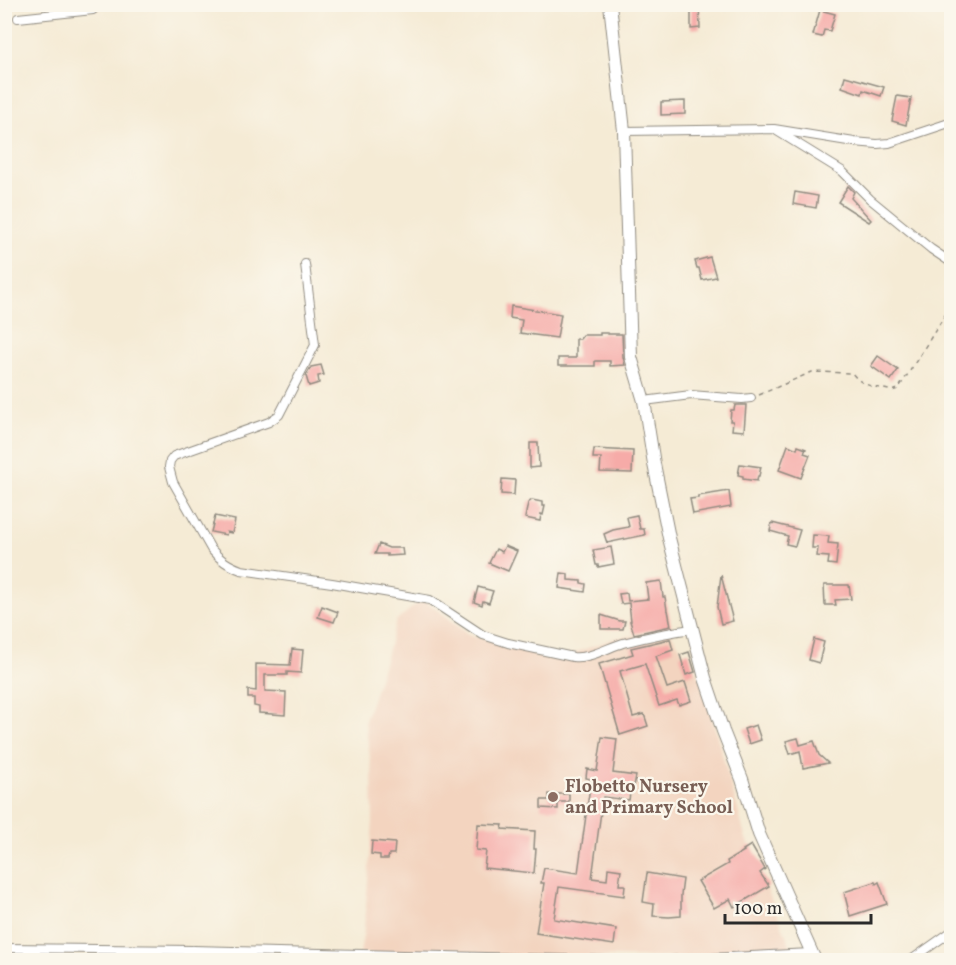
<svg xmlns="http://www.w3.org/2000/svg" width="956" height="965" viewBox="0 0 956 965" font-family="Vollkorn,serif">
<style>
.built{fill:#f3d4bf}
.building{fill:#f6aba8}
.lines{fill:none;stroke-linecap:round;stroke-linejoin:round}
.minor-casing{stroke:#908b80;stroke-width:10}
.secondary-casing{stroke:#908b80;stroke-width:14}
.path{stroke:#908b80;stroke-width:1.5;stroke-dasharray:4.5 4.5;stroke-linecap:butt}
.minor{stroke:#fff;stroke-width:8}
.secondary{stroke:#fff;stroke-width:12}
.education-dot{fill:#8d6e63;stroke:#fbf7ec;stroke-width:2}
.labels{text-anchor:middle;dominant-baseline:central;stroke-width:4.5;stroke-linejoin:round;paint-order:stroke}
.education-label{font-size:18px;font-weight:bold;fill:#785e54;stroke:#fbf7ec;text-anchor:start}
</style>
<rect width="100%" height="100%" fill="#fbf7ec"/>
<filter id="ink" filterUnits="userSpaceOnUse"><feTurbulence type="fractalNoise" baseFrequency=".0167" numOctaves="2"/><feDisplacementMap in="SourceGraphic" scale="12" xChannelSelector="R" yChannelSelector="G"/><feConvolveMatrix kernelMatrix="1 2 1 2 8 2 1 2 1" color-interpolation-filters="sRGB"/></filter>
<filter id="wash" filterUnits="userSpaceOnUse"><feTurbulence type="fractalNoise" baseFrequency=".008" numOctaves="4" result="noise"/><feDisplacementMap in="SourceGraphic" scale="24" xChannelSelector="R" yChannelSelector="G"/><feGaussianBlur stdDeviation="1.35" result="paint"/><feColorMatrix in="noise" values="0 0 0 0 0 0 0 0 0 0 0 0 0 0 0 0 0 1.4 0 .05"/><feComposite in="paint" operator="in"/></filter>
<g filter="url(#wash)">
<rect width="100%" height="100%" fill="#f5ebd5"/>
<path class="built" d="M423,599L470,636L566,656L615,638L670,632L701,679L746,839L796,959L360,954L364,929L373,822L372,772L365,721L384,664L396,621Z"/>
<g id="blocks">
<g class="building">
<path d="M691,4H699L700,28L691,29Z"/>
<path d="M820,10L835,14L830,31L824,30L822,37L813,35Z"/>
<path d="M845,76L884,87L881,96L863,90L862,94L842,87Z"/>
<path d="M897,96L911,98L906,125L892,121Z"/>
<path d="M685,101V114L661,115V102Z"/>
<path d="M848,186L854,192L851,198L871,220L869,222L838,202Z"/>
<path d="M795,192L818,196L816,208L793,204Z"/>
<path d="M710,257L716,277L702,280L699,268H697L695,261Z"/>
<path d="M511,306L561,314L557,338L520,333L522,320L510,318Z"/>
<path d="M600,333H608V334H622L623,357L625,365L610,366V361H595V366H558V358H576V339H580L583,335H600Z"/>
<path d="M878,356L898,370L891,380L871,366Z"/>
<path d="M321,365L324,375L318,376L319,383L309,386L306,376L311,367Z"/>
<path d="M735,405H746L744,431L732,430L733,421H730L731,410H734Z"/>
<path d="M530,443H538L539,467L530,468Z"/>
<path d="M788,445L797,449L798,446L806,449L804,453L810,455L801,478L779,470Z"/>
<path d="M594,449L633,451L632,473L600,472L601,458H593Z"/>
<path d="M740,464L761,467L759,476H758L757,481L743,479V476L738,475Z"/>
<path d="M502,479L515,480L514,495L501,494Z"/>
<path d="M729,491L731,507L693,514L690,499L698,498V496Z"/>
<path d="M532,500L542,502V506H545L543,515L541,514L540,521L525,518L528,503Z"/>
<path d="M637,515L640,529H644L645,535L607,543L604,534L613,530L629,527L627,517Z"/>
<path d="M215,516L235,520L232,533L227,532L226,535L211,532Z"/>
<path d="M772,523L800,530L795,546L786,544L788,536L770,531Z"/>
<path d="M813,535L829,536L828,543L838,544L836,565L828,564L829,557L817,556L818,548H812Z"/>
<path d="M379,544L389,548H402L403,555L387,556V554H375Z"/>
<path d="M505,546L517,551L508,571L489,563L496,549L502,552Z"/>
<path d="M611,547L614,564L598,567V565H596L593,550Z"/>
<path d="M561,573L568,574V580L581,581V583L586,584L585,592L559,588Z"/>
<path d="M721,575L733,621L721,624L717,607Z"/>
<path d="M661,581L663,597H665L667,610H668L671,626L634,634L630,621H631L629,603L621,604L619,594L627,593L628,601L648,599L646,583Z"/>
<path d="M824,585H849L851,599L835,600L836,605H825Z"/>
<path d="M478,587L493,591L489,603L483,601L482,605L474,602Z"/>
<path d="M322,606L338,612L334,622L318,617Z"/>
<path d="M601,615L620,621H625L623,629H601Z"/>
<path d="M670,639L673,650L656,656L667,688L685,682L691,701L679,705L677,700L659,706L645,664L620,671L633,717L644,714L648,726L620,735L599,664L633,654L631,648Z"/>
<path d="M814,639L824,642L819,663L809,660Z"/>
<path d="M292,649L303,650L301,673L287,672V675H265V691L286,692L285,715L259,713V707L254,706V698H248V690L256,691V664L290,665Z"/>
<path d="M689,652L695,672L686,675L680,655Z"/>
<path d="M756,725L761,740L749,744L744,729Z"/>
<path d="M602,737L617,739L613,773L636,776L634,786H631L629,800L603,797L592,878L607,880L608,868L621,870L619,885H625L624,896L559,887L554,919L616,929L614,945L536,933L544,883H541L544,868L578,873L591,779L586,778L587,769L597,771Z"/>
<path d="M798,738L800,745L814,741L819,755L828,763L803,768L800,751L790,754L786,741Z"/>
<path d="M549,794H569V802H558V809L541,808V800H549Z"/>
<path d="M478,824L503,825L502,829L535,831L534,849H536L534,873L484,868L486,851L476,850Z"/>
<path d="M372,841L395,843L394,854H389L388,859H380V855L371,854Z"/>
<path d="M751,845L765,869L760,873L769,886L734,907L730,899L714,908L698,881L728,864L727,861L744,851L743,850Z"/>
<path d="M647,873L683,879L681,895V916L669,917L653,916L654,904L643,902Z"/>
<path d="M875,882L876,884L879,882L887,904L850,916L844,892Z"/>
</g>
</g>
</g>
<g filter="url(#ink)">
<use href="#blocks" fill-opacity="0" stroke="#908b80" stroke-width="1.5"/>
<g class="lines">
<g class="minor-casing">
<g id="minor">
<path d="M18,18L93,10L99,4"/>
<path d="M624,131L774,129L854,142L877,144L889,143L952,122"/>
<path d="M777,131L842,171L870,199L931,249L952,263"/>
<path d="M305,264L315,345L279,415L269,422L174,456L170,461L169,467L173,482L211,549C220,560 228,565 241,570L332,583L430,600L483,635L508,643L573,657C589,659 607,648 623,643C646,637 669,632 692,629"/>
<path d="M644,401L691,395L742,399L751,398"/>
<path d="M4,948L193,950L606,960"/>
<path d="M182,960L193,950"/>
<path d="M670,960L811,953"/>
<path d="M911,960L952,931"/>
</g>
</g>
<g class="secondary-casing">
<path id="secondary" d="M610,4L624,131L631,357L644,401L654,464L669,538L705,678L723,731L742,779L759,834L815,960"/>
</g>
<path class="path" d="M759,395L812,372L852,373C863,388 876,386 892,391L898,389L908,374L952,304"/>
<use href="#minor" class="minor"/>
<use href="#secondary" class="secondary"/>
</g>
</g>
<circle class="education-dot" cx="553" cy="797" r="6"/>
<g class="labels">
<g class="education-label">
<text x="565" y="787">Flobetto Nursery<tspan x="565" dy="21">and Primary School</tspan></text>
</g>
</g>
<rect width="956" height="965" fill="none" stroke="#fbf7ec" stroke-width="24"/>
<path d="M725 914v9h146v-9" fill="none" stroke="#2b2b2b" stroke-width="3"/>
<text x="734" y="914" font-size="18" fill="#2b2b2b" stroke="#fbf7ec" stroke-width="4.5" paint-order="stroke">100 m</text>
</svg>
